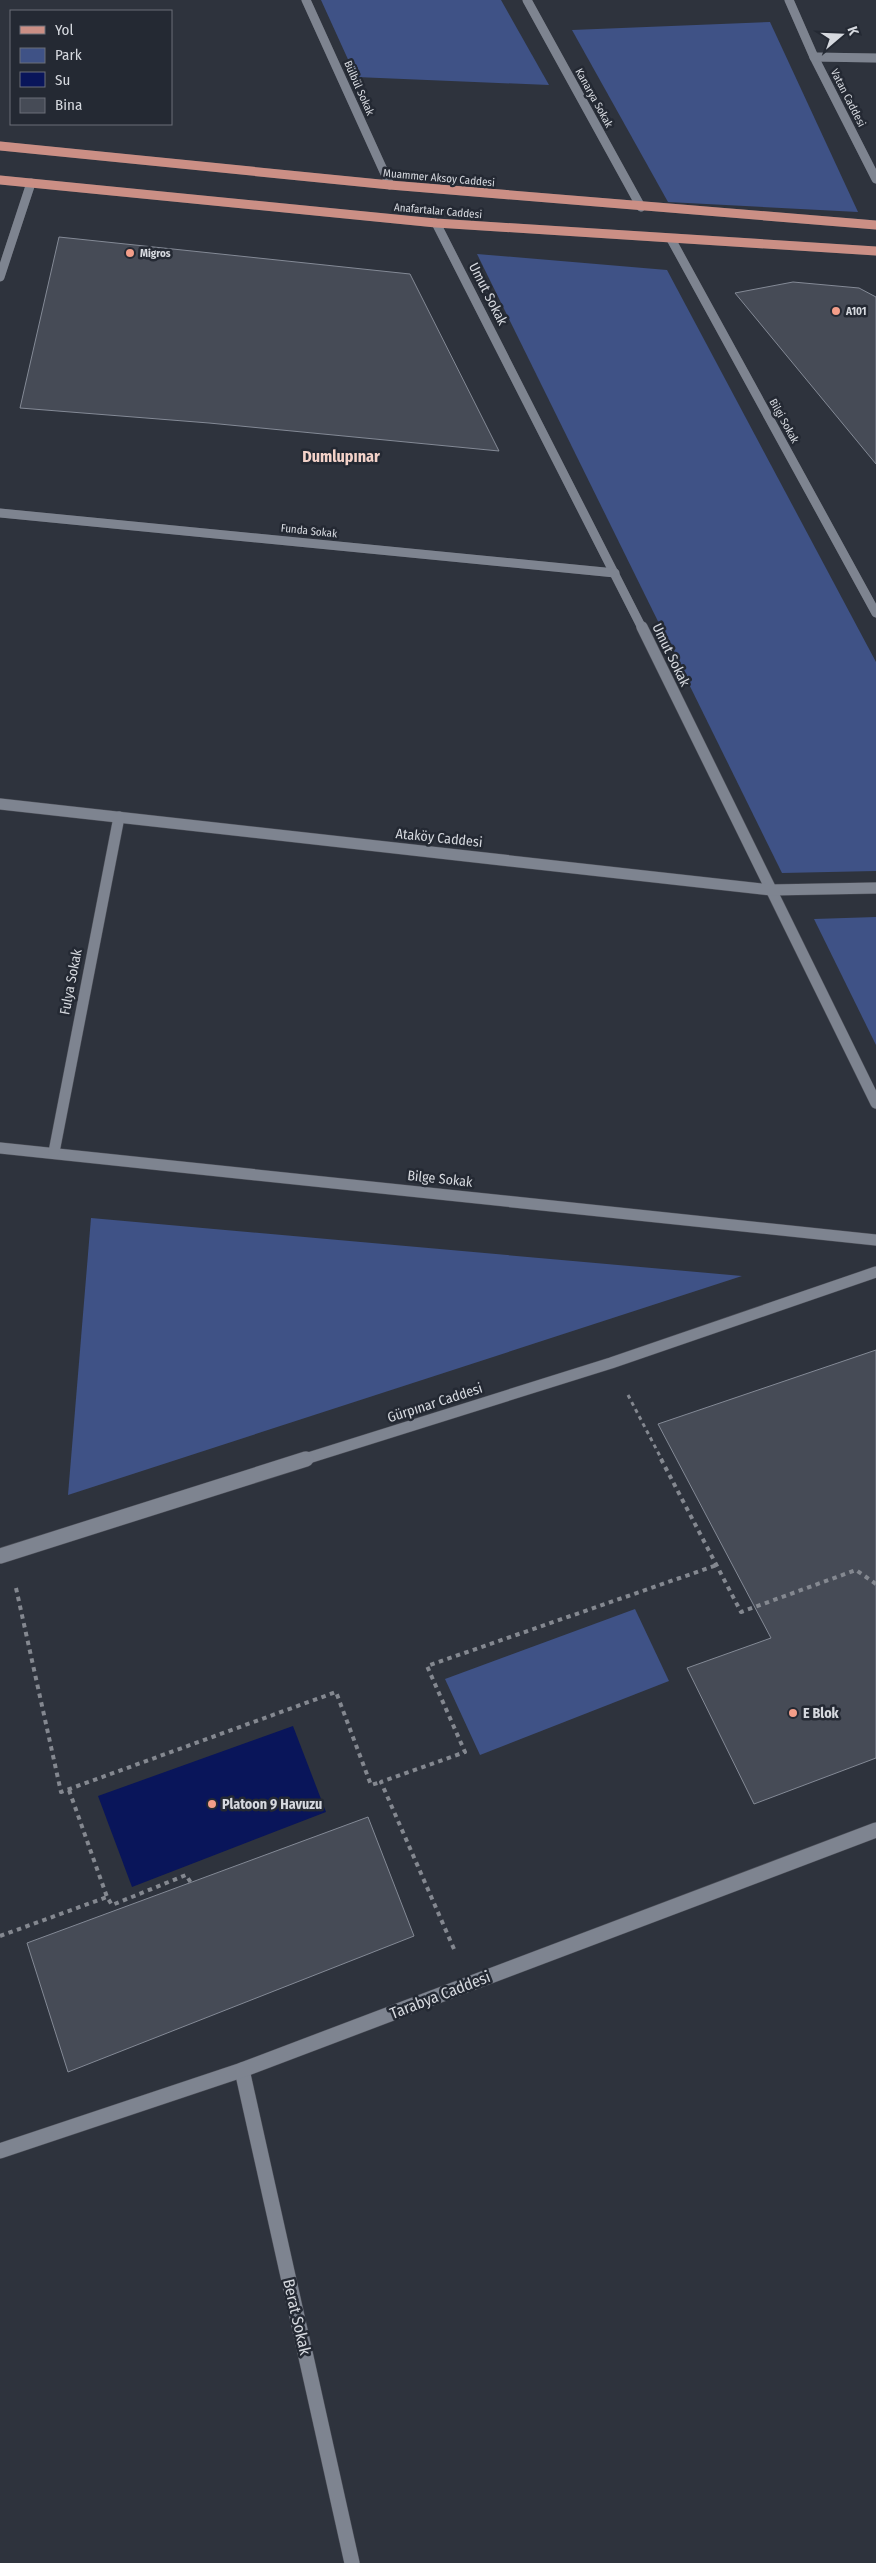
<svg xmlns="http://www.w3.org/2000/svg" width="876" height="2563" viewBox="0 0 876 2563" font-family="'Fira Sans Condensed',sans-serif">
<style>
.green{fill:#3f5286}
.water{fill:#09155a}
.building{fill:#464b56;stroke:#848a96}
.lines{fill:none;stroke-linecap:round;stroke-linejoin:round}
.minor-far2-casing{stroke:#4c4f58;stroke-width:9}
.minor-far1-casing{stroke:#4c4f58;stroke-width:12}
.minor-casing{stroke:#4c4f58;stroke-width:16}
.major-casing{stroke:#4c4f58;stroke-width:9}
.path-far1{stroke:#848890;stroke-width:3;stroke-dasharray:4 4;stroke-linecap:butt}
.path{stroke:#848890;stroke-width:4;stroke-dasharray:4.5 4.5;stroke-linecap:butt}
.minor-far2{stroke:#7e8490;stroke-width:9}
.minor-far1{stroke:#7e8490;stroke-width:11}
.minor{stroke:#7e8490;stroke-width:15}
.major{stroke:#cb8f85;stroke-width:9}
.poi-dot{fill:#f49e89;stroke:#242933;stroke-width:2}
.labels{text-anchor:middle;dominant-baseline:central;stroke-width:5;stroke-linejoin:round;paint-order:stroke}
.far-street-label{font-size:11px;fill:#d6d9df;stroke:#242933}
.far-poi-label{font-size:11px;font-weight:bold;fill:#d6d9df;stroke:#242933;text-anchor:start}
.street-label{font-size:14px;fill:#d6d9df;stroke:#242933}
.poi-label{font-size:14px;font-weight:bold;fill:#d6d9df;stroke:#242933;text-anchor:start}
.far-district-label{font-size:16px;font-weight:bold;fill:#f3d2c9;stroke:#242933}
.near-street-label{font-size:16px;fill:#d6d9df;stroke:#242933}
</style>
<rect width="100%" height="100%" fill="#2e333d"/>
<g class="green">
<path d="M321,0H501L549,85L356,77Z"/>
<path d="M770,22L858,212L668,202L572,30Z"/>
<path d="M477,254L667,270L876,662V871L782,873Z"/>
<path d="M876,917V1045L814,919Z"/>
<path d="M91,1218L742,1276L68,1495Z"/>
<path d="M635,1609L669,1681L480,1755L445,1679Z"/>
</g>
<path class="water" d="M293,1726L326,1812L132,1887L98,1796Z"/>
<g class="building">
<path d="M59,237L410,274L499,451L209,423L20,408Z"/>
<path d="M793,282L859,288L876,297V464L735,293Z"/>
<path d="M876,1350V1758L754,1804L687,1668L771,1638L658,1424Z"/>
<path d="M368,1817L414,1936L68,2072L27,1943Z"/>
</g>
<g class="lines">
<g class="minor-far2-casing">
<g id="minor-far2">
<path d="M306,0L390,185"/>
<path d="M527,0L641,207"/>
<path d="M789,0L814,57L876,179"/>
<path d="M814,57L876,58"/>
<path d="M436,223L642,628"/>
<path d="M671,239L876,613"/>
<path d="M0,277L31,183"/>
<path d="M0,513L615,573"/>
</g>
</g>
<g class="minor-far1-casing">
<g id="minor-far1">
<path d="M642,627L876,1103"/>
<path d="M0,804L771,890L876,888"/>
<path d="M0,1148L876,1240"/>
<path d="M54,1152L119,817"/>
<path d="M302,1460L611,1363L876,1272"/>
</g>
</g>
<g class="minor-casing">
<g id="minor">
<path d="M0,1556L306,1459"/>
<path d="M242,2070L352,2563"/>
<path d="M0,2151L242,2070L876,1830"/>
</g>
</g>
<g class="major-casing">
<g id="major">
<path d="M0,146L390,185L876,225"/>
<path d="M0,180L436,223L876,251"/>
</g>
</g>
<path class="path-far1" d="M628,1395L662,1460"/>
<g class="path">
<path d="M661,1459L741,1612L856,1570L876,1584"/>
<path d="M16,1588L61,1792L336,1692L371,1785L381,1782"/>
<path d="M69,1790L107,1897"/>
<path d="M0,1936L107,1897L112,1905L186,1875L191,1883"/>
<path d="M454,1949L381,1782L465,1752L427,1666L717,1565"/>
</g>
<use href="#minor-far2" class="minor-far2"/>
<use href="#minor-far1" class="minor-far1"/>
<use href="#minor" class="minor"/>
<use href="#major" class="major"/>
</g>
<g class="poi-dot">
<circle cx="130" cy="253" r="5"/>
<circle cx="836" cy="311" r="5"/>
<circle cx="793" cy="1713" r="5"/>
<circle cx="212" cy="1804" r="5"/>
</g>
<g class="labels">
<g class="far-street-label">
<text transform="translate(359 88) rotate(66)">Bülbül Sokak</text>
<text transform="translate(594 98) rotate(61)">Kanarya Sokak</text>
<text transform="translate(848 98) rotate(63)">Vatan Caddesi</text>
<text transform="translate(439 178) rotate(5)">Muammer Aksoy Caddesi</text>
<text transform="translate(438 211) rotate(5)">Anafartalar Caddesi</text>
<text transform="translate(784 421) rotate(61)">Bilgi Sokak</text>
<text transform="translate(309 531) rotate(6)">Funda Sokak</text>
</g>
<g class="far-poi-label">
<text x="140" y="253">Migros</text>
<text x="846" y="311">A101</text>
</g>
<g class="street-label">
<text transform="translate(488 294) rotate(63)">Umut Sokak</text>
<text transform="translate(671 655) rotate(64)">Umut Sokak</text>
<text transform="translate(439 838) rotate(6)">Ataköy Caddesi</text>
<text transform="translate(71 982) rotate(-79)">Fulya Sokak</text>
<text transform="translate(440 1179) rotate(6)">Bilge Sokak</text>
<text transform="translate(435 1403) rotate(-18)">Gürpınar Caddesi</text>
</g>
<g class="poi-label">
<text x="803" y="1713">E Blok</text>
<text x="222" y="1804">Platoon 9 Havuzu</text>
</g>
<g class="far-district-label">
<text x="341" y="456">Dumlupınar</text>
</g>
<g class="near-street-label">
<text transform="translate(440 1995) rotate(-21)">Tarabya Caddesi</text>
<text transform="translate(297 2317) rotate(77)">Berat Sokak</text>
</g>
</g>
<rect x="10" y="10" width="162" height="115" fill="#242933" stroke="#6b6f78"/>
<rect x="20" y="26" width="25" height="8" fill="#cb8f85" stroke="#6b6f78"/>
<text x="55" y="35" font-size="15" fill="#d6d9df">Yol</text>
<rect x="20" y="48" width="25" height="15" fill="#3f5286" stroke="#6b6f78"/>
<text x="55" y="60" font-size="15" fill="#d6d9df">Park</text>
<rect x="20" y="72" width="25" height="15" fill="#09155a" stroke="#6b6f78"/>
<text x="55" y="85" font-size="15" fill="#d6d9df">Su</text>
<rect x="20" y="98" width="25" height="15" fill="#464b56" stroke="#6b6f78"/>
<text x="55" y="110" font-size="15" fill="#d6d9df">Bina</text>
<g transform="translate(841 35) rotate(71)" stroke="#242933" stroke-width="4" paint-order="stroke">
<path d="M0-4L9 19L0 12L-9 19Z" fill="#d6d9df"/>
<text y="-8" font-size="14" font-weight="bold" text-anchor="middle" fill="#d6d9df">K</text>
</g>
</svg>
